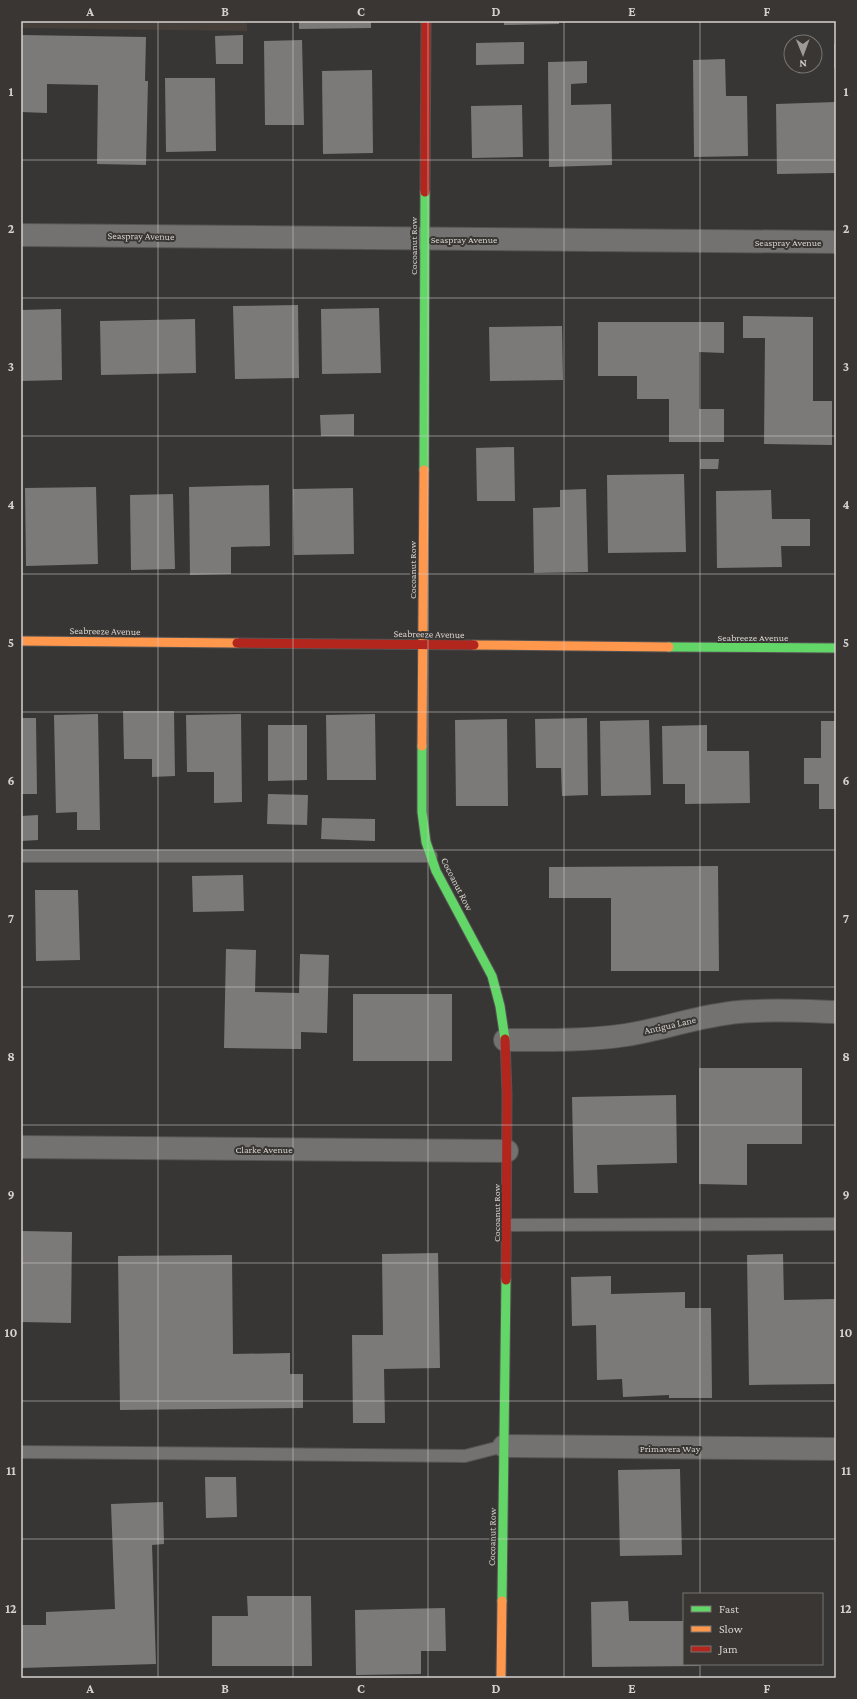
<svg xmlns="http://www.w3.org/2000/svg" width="857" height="1699" viewBox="0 0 857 1699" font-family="'Crimson Pro',serif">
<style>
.built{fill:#463e38}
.building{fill:#7c7a79}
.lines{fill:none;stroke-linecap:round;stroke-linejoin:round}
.lane-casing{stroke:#565453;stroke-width:14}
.street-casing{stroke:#565453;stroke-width:24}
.fast-casing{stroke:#565453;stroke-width:11}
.slow-casing{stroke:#565453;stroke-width:11}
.jam-casing{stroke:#565453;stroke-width:11}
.lane{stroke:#737270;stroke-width:12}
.street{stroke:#737270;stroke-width:22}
.fast{stroke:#63d668;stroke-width:9}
.slow{stroke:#ff974d;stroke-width:9}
.jam{stroke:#b3261e;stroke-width:9}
.grid{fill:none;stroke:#d4d1cf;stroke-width:1;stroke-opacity:0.55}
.labels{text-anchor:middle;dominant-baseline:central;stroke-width:4;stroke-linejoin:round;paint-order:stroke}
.street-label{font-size:10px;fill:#d4d1cf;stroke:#393633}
.neatline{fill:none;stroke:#d4d1cf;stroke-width:1.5}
.grid-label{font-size:13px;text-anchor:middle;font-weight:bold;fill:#d4d1cf}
</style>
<rect width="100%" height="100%" fill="#383634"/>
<path class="built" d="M21,21H247V31L21,28Z"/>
<g class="building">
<path d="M299,21H371V28L299,29Z"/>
<path d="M504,21H559V24L504,25Z"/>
<path d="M21,35L146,37L145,81H148L146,165L97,164L98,85L47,84V113L21,112Z"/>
<path d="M243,35V64H216L215,36Z"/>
<path d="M302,40L304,125H265L264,41Z"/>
<path d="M524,42V64L476,65V43Z"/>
<rect x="834" y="44" width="2" height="24"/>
<path d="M725,59L726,96H747L748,156L694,157L693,60Z"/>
<path d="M587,61V83L571,84V105L611,104L612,165L549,167L548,62Z"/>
<path d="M372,70L373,153L323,154L322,71Z"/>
<path d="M165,78H215L216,151L166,152Z"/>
<path d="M836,102V173L777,174L776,104Z"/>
<path d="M522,105L523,157L472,158L471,106Z"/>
<path d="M298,305L299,378L235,379L233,306Z"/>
<path d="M379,308L381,373L322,374L321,309Z"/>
<path d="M61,309L62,380L21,381V310Z"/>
<path d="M743,316L813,317V401H832V445L764,444L765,338H743Z"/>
<path d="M195,319L196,373L101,375L100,321Z"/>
<path d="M598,322H724V353L699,352V409H724V442H669V399H637V376H598Z"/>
<path d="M562,326L563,380L490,381L489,327Z"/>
<path d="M354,414V436H321L320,415Z"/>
<path d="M514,447L515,501H477L476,448Z"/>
<path d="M700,459H719L718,469H700Z"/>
<path d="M684,474L686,552L608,553L607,475Z"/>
<path d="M269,485L270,546L231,547V574L190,575L189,487Z"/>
<path d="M96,487L98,564L26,566L25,488Z"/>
<path d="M353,488L354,554L294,555L293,489Z"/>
<path d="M586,489L588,572L534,573L533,508L560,507V490Z"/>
<path d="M771,490L772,519H810V546H781L782,567L717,568L716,491Z"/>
<path d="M173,494L175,569L131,570L130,495Z"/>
<path d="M123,711H174L175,776L152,777V759H124Z"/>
<path d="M98,714L100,830H77V812L56,813L54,715Z"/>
<path d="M241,714L242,802L214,803V772H187L186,715Z"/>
<path d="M375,714L376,780H327L326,715Z"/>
<path d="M21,718H36L37,794H21Z"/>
<path d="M587,718L588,795L562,796L561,768H536L535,719Z"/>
<path d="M507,719L508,806H456L455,720Z"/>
<path d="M649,720L651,795L601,796L600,721Z"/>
<path d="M821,721H836V809H819V784H804V758H821Z"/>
<path d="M268,725H307V780L268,781Z"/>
<path d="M707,725V751H749L750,803L685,804V784H663L662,726Z"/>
<path d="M268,794L308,795L307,825L267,824Z"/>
<path d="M38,815V840L21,841V816Z"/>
<path d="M322,818L375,819V841L321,839Z"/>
<path d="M718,866L719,971H611V898H549V867Z"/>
<path d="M243,875L244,911L193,912L192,876Z"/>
<path d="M35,890H78L80,960L36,961Z"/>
<path d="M226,949L256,950L255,992L299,993L300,954L329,955L327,1033L301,1032V1049L224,1048Z"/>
<rect x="353" y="994" width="99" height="67"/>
<path d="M699,1068H802V1144H747V1185L699,1184Z"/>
<path d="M676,1095L677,1163L597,1165L598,1193H574L572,1097Z"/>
<path d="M21,1231L72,1232L71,1323L21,1322Z"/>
<path d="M438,1253L440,1368L384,1369L385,1423H353L352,1335H383L382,1254Z"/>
<path d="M783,1254L784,1300L836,1299V1384L749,1385L747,1255Z"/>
<path d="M232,1255L233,1354L290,1353V1374H303V1408L120,1410L118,1256Z"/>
<path d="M611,1276V1294L685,1292V1308H711L712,1398H669V1395L623,1397L622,1379L597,1380L596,1325L572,1326L571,1277Z"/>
<path d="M680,1469L682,1555L620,1556L618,1470Z"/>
<path d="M205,1477H236L237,1517L206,1518Z"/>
<path d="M163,1502L164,1544L152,1545L156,1664L21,1668V1625H46V1612L115,1609L111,1504Z"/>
<path d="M247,1596H311L312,1666H212V1616H248Z"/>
<path d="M628,1601L629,1621H684V1664H699V1666L592,1667L591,1602Z"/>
<path d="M445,1608L446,1651H421V1674L356,1675L355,1610Z"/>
</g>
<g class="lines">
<g class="lane-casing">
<g id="lane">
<path d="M21,856H431"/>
<path d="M507,1225L836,1224"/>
<path d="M21,1452L465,1456L504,1446"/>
</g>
</g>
<g class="street-casing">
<g id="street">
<path d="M21,235L836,242"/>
<path d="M505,1040C545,1040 586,1041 626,1035C664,1029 701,1015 739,1012C771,1009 804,1011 836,1012"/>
<path d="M21,1147L507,1151"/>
<path d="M504,1446L836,1449"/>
</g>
</g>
<g class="fast-casing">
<g id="fast">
<path d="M424,470L425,192"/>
<path d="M669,647L836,648"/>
<path d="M422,746V812L426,842L436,871L492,976L500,1006L505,1039"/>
<path d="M502,1601L506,1280"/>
</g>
</g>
<g class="slow-casing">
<g id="slow">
<path d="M21,641L237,643"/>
<path d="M474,645L669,647"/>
<path d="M422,746L424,470"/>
<path d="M501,1678L502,1601"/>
</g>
</g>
<g class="jam-casing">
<g id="jam">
<path d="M425,192L426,21"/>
<path d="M237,643L474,645"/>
<path d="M505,1039L507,1094L506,1280"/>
</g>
</g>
<use href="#lane" class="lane"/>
<use href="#street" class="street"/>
<use href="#fast" class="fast"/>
<use href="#slow" class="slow"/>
<use href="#jam" class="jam"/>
</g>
<path class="grid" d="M158,21V1678M293,21V1678M428,21V1678M564,21V1678M700,21V1594M21,160H836M21,298H836M21,436H836M21,574H836M21,712H836M21,850H836M21,987H836M21,1125H836M21,1263H836M21,1401H836M21,1539H836M700,1664V1678"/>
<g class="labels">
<g class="street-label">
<text transform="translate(141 236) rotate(1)">Seaspray Avenue</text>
<text x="464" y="239">Seaspray Avenue</text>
<text x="788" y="242">Seaspray Avenue</text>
<text transform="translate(413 246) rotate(-90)">Cocoanut Row</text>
<text transform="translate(412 570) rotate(-90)">Cocoanut Row</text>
<text transform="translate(105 631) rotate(1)">Seabreeze Avenue</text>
<text transform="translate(429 634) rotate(1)">Seabreeze Avenue</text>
<text x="753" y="637">Seabreeze Avenue</text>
<text transform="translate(457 884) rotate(63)">Cocoanut Row</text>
<text transform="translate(670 1025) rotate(-13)">Antigua Lane</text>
<text x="264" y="1149">Clarke Avenue</text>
<text transform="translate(496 1213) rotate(-90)">Cocoanut Row</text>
<text x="670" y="1448">Primavera Way</text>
<text transform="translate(492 1537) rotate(-89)">Cocoanut Row</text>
</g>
</g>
<rect width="857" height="1699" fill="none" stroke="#393633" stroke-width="44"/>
<rect x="683" y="1593" width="140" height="72" fill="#393633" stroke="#777471"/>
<rect x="691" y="1606" width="20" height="6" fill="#63d668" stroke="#777471"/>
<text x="719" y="1613" font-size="12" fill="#d4d1cf">Fast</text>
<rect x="691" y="1626" width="20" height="6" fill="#ff974d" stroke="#777471"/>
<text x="719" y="1633" font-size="12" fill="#d4d1cf">Slow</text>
<rect x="691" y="1646" width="20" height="6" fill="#b3261e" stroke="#777471"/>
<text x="719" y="1653" font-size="12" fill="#d4d1cf">Jam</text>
<g transform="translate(803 54) rotate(179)"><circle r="19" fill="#393633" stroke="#777471"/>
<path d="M0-3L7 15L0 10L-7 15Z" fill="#9d9b99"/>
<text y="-6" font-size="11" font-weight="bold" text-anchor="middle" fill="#d4d1cf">N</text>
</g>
<rect x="22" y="22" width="813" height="1655" class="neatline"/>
<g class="grid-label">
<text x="90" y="16">A</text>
<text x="225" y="16">B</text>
<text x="361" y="16">C</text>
<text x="496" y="16">D</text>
<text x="632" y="16">E</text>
<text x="767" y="16">F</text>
<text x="11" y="96">1</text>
<text x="846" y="96">1</text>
<text x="11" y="233">2</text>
<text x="846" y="233">2</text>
<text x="11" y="371">3</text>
<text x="846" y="371">3</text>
<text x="11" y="509">4</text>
<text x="846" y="509">4</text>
<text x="11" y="647">5</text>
<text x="846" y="647">5</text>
<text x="11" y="785">6</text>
<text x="846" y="785">6</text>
<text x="11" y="923">7</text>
<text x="846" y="923">7</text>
<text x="11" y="1061">8</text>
<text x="846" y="1061">8</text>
<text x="11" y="1199">9</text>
<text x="846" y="1199">9</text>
<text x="11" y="1337">10</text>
<text x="846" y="1337">10</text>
<text x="11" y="1475">11</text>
<text x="846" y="1475">11</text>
<text x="11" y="1613">12</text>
<text x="846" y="1613">12</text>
<text x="90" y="1693">A</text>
<text x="225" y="1693">B</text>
<text x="361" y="1693">C</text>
<text x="496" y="1693">D</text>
<text x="632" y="1693">E</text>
<text x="767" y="1693">F</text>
</g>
</svg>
